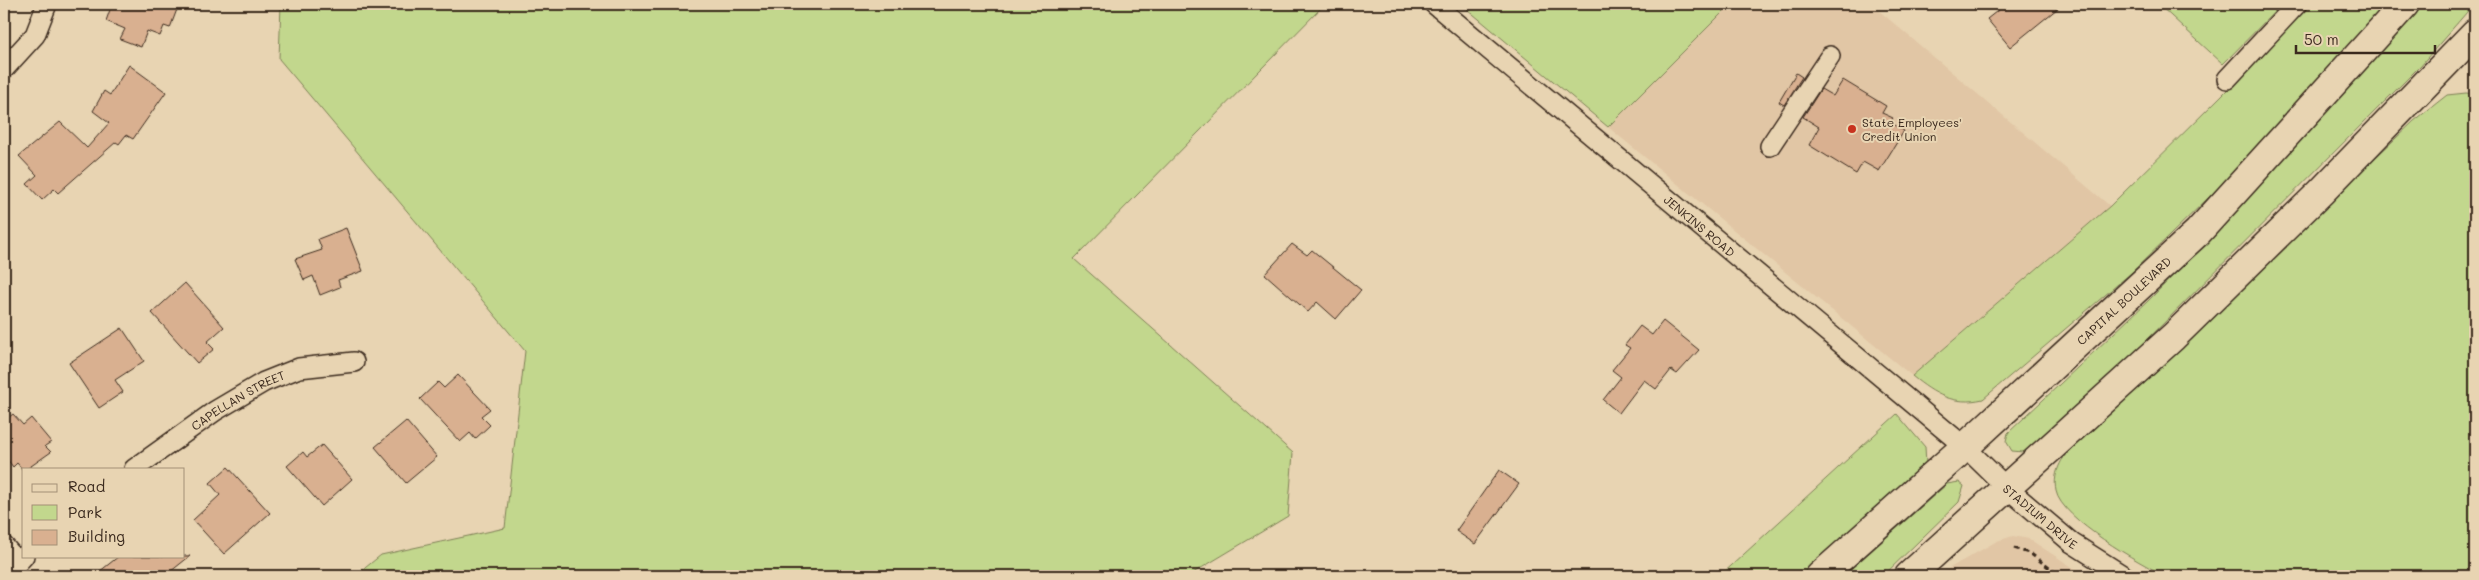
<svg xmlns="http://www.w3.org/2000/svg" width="2479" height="580" viewBox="0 0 2479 580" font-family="Mali,sans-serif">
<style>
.built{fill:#e1c6a5}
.green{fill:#c2d78d;stroke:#7e8056}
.building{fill:#d9b090;stroke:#3b2a1e}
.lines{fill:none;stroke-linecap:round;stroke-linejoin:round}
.minor-casing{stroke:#3b2a1e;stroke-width:22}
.highway-casing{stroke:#3b2a1e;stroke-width:31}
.path{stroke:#3b2a1e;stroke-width:3;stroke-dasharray:5 4;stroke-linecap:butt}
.minor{stroke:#e8d4b2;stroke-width:19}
.highway{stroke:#e8d4b2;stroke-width:28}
.poi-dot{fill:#c8321e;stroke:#e8d4b2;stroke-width:2}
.labels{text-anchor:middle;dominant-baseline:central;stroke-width:4;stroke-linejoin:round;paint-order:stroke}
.poi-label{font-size:12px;fill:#3b2a1e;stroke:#e8d4b2;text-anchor:start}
.street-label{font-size:12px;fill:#3b2a1e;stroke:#e8d4b2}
</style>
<rect width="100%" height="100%" fill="#e8d4b2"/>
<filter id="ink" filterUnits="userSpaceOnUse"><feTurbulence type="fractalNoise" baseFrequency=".02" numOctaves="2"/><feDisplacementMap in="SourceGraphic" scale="10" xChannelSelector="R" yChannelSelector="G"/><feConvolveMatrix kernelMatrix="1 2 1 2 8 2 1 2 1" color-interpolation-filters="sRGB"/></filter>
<g filter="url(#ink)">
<g class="built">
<path d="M1731,4H1871L2110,206L1912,376L1608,127Z"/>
<path d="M2013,536L2029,539L2086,576H1940L1948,569L1997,541Z"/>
</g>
<g class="green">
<path d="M281,4H1325L1074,259L1293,453L1288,516L1188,576H355L381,555L505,528L525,351L279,59Z"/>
<path d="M1461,4H1731L1608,127Z"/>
<path d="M2158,4H2282L2223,64Z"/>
<path d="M2311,4H2391L2246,161L2131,273L1983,399C1954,406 1934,394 1912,376L2110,206L2223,94Z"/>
<path d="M2422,4H2474L2420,66L2113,374L2035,448L2023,452L2012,451L2006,441L2008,433L2148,301L2211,237Z"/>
<path d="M2466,93L2475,94V576H2166C2141,564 2061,519 2056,491C2052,471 2064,455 2076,441L2414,121L2447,95Z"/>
<path d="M1897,414L1925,447L1926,464L1808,576H1720Z"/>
<path d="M1959,482L1964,486L1959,502L1883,576H1843L1947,484Z"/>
</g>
<g class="building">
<path d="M112,4H179L170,28L164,26L160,36L147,31L141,47L120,39L125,29L106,21Z"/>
<path d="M2006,4H2063L2010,47L1987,19Z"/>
<path d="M129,65L166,92L133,139L126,135L119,144L116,142L58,193L54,189L42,200L27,184L37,175L19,156L60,122L87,148L109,123L93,111L104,91L110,95Z"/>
<path d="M1796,73L1802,77L1784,105L1779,102Z"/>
<path d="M1843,80L1886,106L1882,113L1893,118L1890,122L1904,131L1879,171L1863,162L1856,174L1809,145L1819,127L1803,117L1821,89L1833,96Z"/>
<path d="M346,228L363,271L338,280L340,287L320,295L313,276L304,280L295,259L322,250L318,239Z"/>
<path d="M1292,244L1307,255L1312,250L1361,290L1336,319L1317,302L1308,312L1265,274Z"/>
<path d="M185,283L224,327L207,342L214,349L197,363L152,313Z"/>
<path d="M1663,321L1699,350L1677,374L1671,370L1656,389L1644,380L1619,413L1603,400L1621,377L1612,370L1630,348L1625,345L1640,326L1652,335Z"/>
<path d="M122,328L144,361L115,380L123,392L99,408L69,363Z"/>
<path d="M458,375L490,409L481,416L490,425L475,439L470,433L460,442L420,399L438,382L444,388Z"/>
<path d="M13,414L23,425L31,418L51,442L45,446L51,452L24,471L17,463L13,467L4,455V421Z"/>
<path d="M406,421L437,457L406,483L375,447Z"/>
<path d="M322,445L352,479L322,506L287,466L303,452L307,457Z"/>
<path d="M228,467L270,513L224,554L193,520L220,495L210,483Z"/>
<path d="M1499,470L1519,484L1475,544L1456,531Z"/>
<path d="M119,556H190L165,576H94Z"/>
</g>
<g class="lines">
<g class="minor-casing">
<g id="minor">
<path id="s1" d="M1434,4L1965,447L2008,489L2072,543L2124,576"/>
<path d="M4,69L35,35L47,4"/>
<path d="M2227,79L2297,4"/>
<path d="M1770,146L1830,56"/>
<path id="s2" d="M134,469L215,411L264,382L299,368L354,362"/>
<path d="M4,546L18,562"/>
<path d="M6,576L24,556"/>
</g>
</g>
<g class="highway-casing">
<g id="highway">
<path id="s3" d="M1820,576L1965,447L2198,232L2405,4"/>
<path d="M1909,576L2173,337L2321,192L2475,33"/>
</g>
</g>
<path class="path" d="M2014,548L2031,554L2060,576"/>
<use href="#minor" class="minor"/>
<use href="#highway" class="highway"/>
</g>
</g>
<circle class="poi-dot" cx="1852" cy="129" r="5"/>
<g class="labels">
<g class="poi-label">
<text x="1862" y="122">State Employees'<tspan x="1862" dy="14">Credit Union</tspan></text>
</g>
<g class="street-label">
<text stroke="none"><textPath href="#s1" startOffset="346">JENKINS ROAD</textPath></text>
<text stroke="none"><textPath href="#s3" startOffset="410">CAPITAL BOULEVARD</textPath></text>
<text stroke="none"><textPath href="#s2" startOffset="125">CAPELLAN STREET</textPath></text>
<text stroke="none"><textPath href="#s1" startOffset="794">STADIUM DRIVE</textPath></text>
</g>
</g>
<rect width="2479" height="580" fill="none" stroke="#e8d4b2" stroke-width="20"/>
<rect x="10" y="10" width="2459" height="560" fill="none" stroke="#3b2a1e" stroke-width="2" filter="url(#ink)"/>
<rect x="22" y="468" width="162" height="90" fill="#e8d4b2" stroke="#a39077"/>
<rect x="32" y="484" width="25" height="8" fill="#e8d4b2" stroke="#a39077"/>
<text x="68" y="492" font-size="15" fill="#3b2a1e">Road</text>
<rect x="32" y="505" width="25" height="15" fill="#c2d78d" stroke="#a39077"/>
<text x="68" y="518" font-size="15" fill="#3b2a1e">Park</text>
<rect x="32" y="530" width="25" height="15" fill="#d9b090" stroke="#a39077"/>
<text x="68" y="542" font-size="15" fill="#3b2a1e">Building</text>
<path d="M2296 45v8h139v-8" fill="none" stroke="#3b2a1e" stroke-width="2.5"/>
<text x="2304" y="45" font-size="15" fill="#3b2a1e" stroke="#e8d4b2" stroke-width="4" paint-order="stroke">50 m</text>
</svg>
